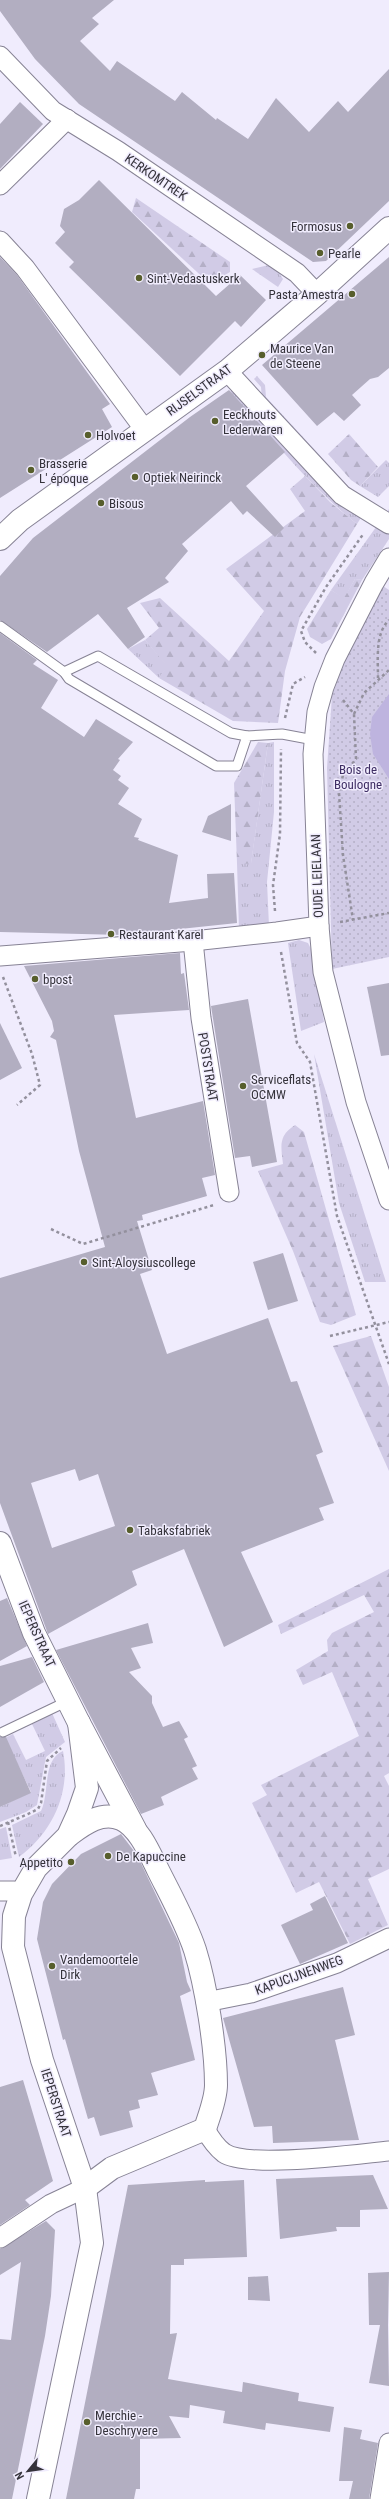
<svg xmlns="http://www.w3.org/2000/svg" width="389" height="2499" viewBox="0 0 389 2499" font-family="'Roboto Condensed',sans-serif">
<style>
.grass{fill:url(#grass-tufts)}
.forest{fill:url(#forest-firs)}
.park{fill:url(#park-dots)}
.water{fill:#beb4df}
.building{fill:#b2aec1;fill-rule:evenodd}
.lines{fill:none;stroke-linecap:round;stroke-linejoin:round}
.lane-casing{stroke:#878395;stroke-width:11}
.street-casing{stroke:#878395;stroke-width:21}
.secondary-casing{stroke:#878395;stroke-width:24}
.path{stroke:#93909d;stroke-width:2.5;stroke-dasharray:3 3;stroke-linecap:butt}
.lane{stroke:#fff;stroke-width:9}
.street{stroke:#fff;stroke-width:19}
.secondary{stroke:#fff;stroke-width:22}
.poi-dot{fill:#575e2c;stroke:#f0ecfd;stroke-width:1.5}
.labels{text-anchor:middle;dominant-baseline:central;stroke-width:3;stroke-linejoin:round;paint-order:stroke}
.street-label{font-size:13px;fill:#35333b;stroke:#f0ecfd}
.poi-label{font-size:13px;fill:#35333b;stroke:#f0ecfd;text-anchor:start}
.park-label{font-size:13px;fill:#3f2e64;stroke:#f0ecfd}
</style>
<defs>
<pattern id="grass-tufts" width="24" height="20" patternUnits="userSpaceOnUse"><rect width="24" height="20" fill="#d1cbe6"/><path d="M3 7l-1-3M5 7V3M7 7l1-3M15 17l-1-3M17 17v-4M19 17l1-3" fill="none" stroke="#b4afc6"/></pattern>
<pattern id="forest-firs" width="22" height="20" patternUnits="userSpaceOnUse"><rect width="22" height="20" fill="#d1cbe6"/><path d="M5 1l3.5 6h-7zM16 11l3.5 6h-7z" fill="#b4afc6"/></pattern>
<pattern id="park-dots" width="8" height="8" patternUnits="userSpaceOnUse"><rect width="8" height="8" fill="#d1cbe6"/><path d="M2 2h.1M6 6h.1" fill="none" stroke="#b4afc6" stroke-width="1.8" stroke-linecap="round"/></pattern>
</defs>
<rect width="100%" height="100%" fill="#f0ecfd"/>
<g class="grass">
<path d="M269,265L279,273L283,279L278,287L252,269Z"/>
<path d="M257,376L265,385L266,397L350,488L375,505L347,491L262,399L261,387L254,379Z"/>
<path d="M233,389L362,516L357,524C309,486 271,437 230,392Z"/>
<path d="M386,460L389,463V486L378,497L360,486Z"/>
<path d="M389,509V539L362,580L355,579L344,599L331,590Z"/>
<path d="M145,640L168,666L159,678L128,649Z"/>
<path d="M274,742V812L267,882L269,926L239,930L237,863H251L268,743Z"/>
<path d="M299,940L308,943L313,953L324,1022L301,1031L288,943Z"/>
<path d="M314,1054L386,1282H365L339,1203Z"/>
<path d="M52,1713L65,1742L46,1757L37,1805L26,1812L0,1822V1807L31,1792L5,1738L13,1734L26,1760L45,1751L32,1724Z"/>
<path d="M63,1751C71,1792 53,1832 19,1857L12,1825L41,1811C50,1792 42,1760 63,1751Z"/>
<path d="M6,1827L12,1858L0,1860V1829Z"/>
</g>
<g class="forest">
<path d="M136,198L230,262V272L210,284L132,212Z"/>
<path d="M349,434L378,467L360,486L351,480L328,454Z"/>
<path d="M305,476L330,502L357,524L300,617L285,671L278,723L233,721L159,678L167,666L145,640L159,628L140,603L160,598L229,661L264,611L226,569L305,511L290,489Z"/>
<path d="M355,579L362,580L331,639L322,644L310,637L307,629L331,590L344,598Z"/>
<path d="M258,742L268,743L251,864L237,863L234,783Z"/>
<path d="M295,1125L304,1132L356,1315L331,1325L320,1322L293,1251L258,1171L283,1164C281,1146 278,1136 295,1125Z"/>
<path d="M371,1336L389,1387V1471L333,1346Z"/>
<path d="M389,1569V1773L384,1776L389,1786V1869L368,1879L388,1925L350,1944L319,1882L296,1893L252,1803L267,1795L261,1785L359,1736L332,1672L303,1685L296,1670L328,1651L327,1640L332,1633L374,1612L364,1595L281,1634L278,1625Z"/>
</g>
<path class="park" d="M380,584L389,590V957L332,969L327,768L332,696L341,670Z"/>
<path class="water" d="M389,694V779L373,754L370,734L372,717Z"/>
<g class="building">
<path d="M0,0H114L92,18L99,24L80,41L110,71L117,61L175,101L182,92L216,120L217,118L248,139L276,98L309,132L338,101L348,112L389,69V201L326,261L313,262L79,104L35,59L0,11Z"/>
<path d="M20,102L43,124L0,169V124Z"/>
<path d="M99,180L216,296L240,275L266,300L241,327L235,321L180,376L69,267L74,262L55,243L65,232L60,226L64,209L79,200Z"/>
<path d="M0,257L17,275L110,404L102,409L112,427L0,498Z"/>
<path d="M389,257V368L378,377L370,379L352,395L361,405L344,421L334,412L317,426L262,365Z"/>
<path d="M229,390L285,452L246,486L284,528L275,537L247,511L243,515L231,501L182,544L188,551L165,578L169,582L127,608L145,637L128,649L98,614L47,652L0,620V576L33,538L190,417Z"/>
<path d="M0,633L37,660L33,664L58,680L41,708L84,737L96,719L133,742L118,759L120,760L113,770L121,776L118,780L129,788L118,804L142,819L134,837L139,838L138,840L178,855L169,903L208,898L207,874L234,873L237,923L123,935L0,932Z"/>
<path d="M231,804V841L202,832L208,816Z"/>
<path d="M180,953L181,974L184,973L189,1010L114,1015L136,1118L203,1101L215,1175L202,1178L207,1196L142,1215L143,1220L137,1221L152,1270L140,1274L167,1354L268,1318L291,1382L297,1381L323,1452L316,1455L334,1503L319,1508L324,1520L241,1552L273,1622L224,1647L184,1549L132,1571L137,1585L48,1634L0,1503V1278L105,1247L79,1151L56,1040L50,1037L54,1031L52,1021L24,966ZM75,1469L79,1481L98,1474L115,1526L52,1548L31,1483Z"/>
<path d="M389,983V1055L381,1056L367,987Z"/>
<path d="M248,999L277,1162L252,1167L250,1156L235,1158L211,1006Z"/>
<path d="M0,1023L22,1068L0,1080Z"/>
<path d="M283,1253L298,1301L268,1310L253,1262Z"/>
<path d="M7,1598L27,1646L0,1661V1601Z"/>
<path d="M148,1623L153,1643L131,1648L141,1668L129,1672L152,1696V1703L163,1727L179,1721L188,1737L184,1739L197,1766L192,1768L198,1779L161,1797L164,1805L141,1814L56,1650Z"/>
<path d="M32,1657L44,1682L0,1707V1666Z"/>
<path d="M0,1737H6L31,1793L0,1807Z"/>
<path d="M121,1834L137,1855L179,1943L187,1982L191,1991L180,1996L195,2060L151,2073L158,2095L138,2100L140,2108L129,2111L133,2127L100,2136L94,2117L88,2119L65,2039L63,2040L37,1939L43,1902L52,1884L81,1854Z"/>
<path d="M325,1896L348,1943L300,1964L281,1925L313,1910L310,1904Z"/>
<path d="M343,1987L355,2035L335,2040L359,2140L273,2143L272,2126L254,2127L223,2018Z"/>
<path d="M23,2080L53,2181L25,2200L30,2205L0,2225V2087Z"/>
<path d="M373,2175L388,2209L360,2210V2227H336L337,2231L280,2239L276,2179Z"/>
<path d="M205,2180V2182L244,2180L247,2257L184,2259V2265H171L170,2334L177,2333L168,2379L242,2392L243,2382L299,2393L298,2401L334,2407L330,2432L266,2423L265,2430L223,2423L225,2411L190,2405L189,2418L169,2416L181,2438L140,2439V2489H136L134,2499H66L128,2185Z"/>
<path d="M46,2221L55,2230L51,2296L45,2336L12,2499H0V2339L11,2340L21,2262L0,2275V2249Z"/>
<path d="M389,2272L388,2325L389,2386L369,2383L380,2325H369L368,2273Z"/>
<path d="M268,2276L270,2301L248,2300V2277Z"/>
<path d="M344,2427L362,2430L360,2439L378,2443L369,2499H349L353,2481H339Z"/>
</g>
<g class="lines">
<g class="lane-casing">
<g id="lane">
<path d="M0,626L64,672L69,679L216,766H237L247,736L282,734L314,740"/>
<path d="M64,672L98,656L231,733L247,736"/>
<path d="M3,1732L68,1701"/>
</g>
</g>
<g class="street-casing">
<g id="street">
<path d="M0,56L53,111L118,151L297,273L317,294"/>
<path d="M0,185L67,119"/>
<path d="M0,241L25,268L145,430"/>
<path d="M227,371L342,495L389,524"/>
<path d="M389,558L374,583L335,659L324,687L317,712L313,754L319,926L323,972L356,1102L389,1200"/>
<path d="M193,941L201,1018L229,1192"/>
<path d="M0,956L193,941L277,932L319,926"/>
<path d="M0,1891H14L21,1894"/>
<path d="M206,2002L251,1993L337,1963L389,1938"/>
<path d="M205,2129C210,2138 216,2147 224,2153C248,2169 357,2154 389,2151"/>
<path d="M0,2238L51,2204L85,2188"/>
<path d="M380,2499L389,2443"/>
</g>
</g>
<g class="secondary-casing">
<g id="secondary">
<path d="M0,539L20,520L227,371L317,294L389,228"/>
<path d="M0,1543L34,1633L79,1723L135,1829"/>
<path d="M69,1835C84,1824 101,1811 121,1819C139,1827 150,1854 158,1870C171,1896 186,1923 195,1950C206,1985 216,2048 216,2085C216,2099 209,2116 205,2129L112,2168L85,2188"/>
<path d="M38,2499L92,2243L85,2188L42,2060L13,1947L14,1916L21,1894L36,1868L68,1836L78,1814L87,1788L79,1723"/>
</g>
</g>
<g class="path">
<path d="M316,653L305,642L301,631L326,587L364,533"/>
<path d="M378,678C378,660 375,633 389,620"/>
<path d="M343,700L354,714L356,759L343,775L339,793L343,855L353,920"/>
<path d="M354,714L364,693L389,670"/>
<path d="M285,718L293,684L305,677"/>
<path d="M275,911L273,885L280,834L281,749"/>
<path d="M340,922L389,913"/>
<path d="M281,952L297,1043L310,1062L337,1216L389,1364"/>
<path d="M3,977L32,1054L40,1085L17,1105"/>
<path d="M51,1229L83,1244L214,1205"/>
<path d="M330,1336L389,1322"/>
<path d="M8,1822L16,1857"/>
<path d="M0,1826L28,1814L38,1809L41,1803L47,1761L61,1748"/>
</g>
<use href="#lane" class="lane"/>
<use href="#street" class="street"/>
<use href="#secondary" class="secondary"/>
</g>
<g class="poi-dot">
<circle cx="350" cy="226" r="4"/>
<circle cx="320" cy="253" r="4"/>
<circle cx="139" cy="278" r="4"/>
<circle cx="352" cy="294" r="4"/>
<circle cx="262" cy="355" r="4"/>
<circle cx="215" cy="421" r="4"/>
<circle cx="88" cy="435" r="4"/>
<circle cx="31" cy="470" r="4"/>
<circle cx="135" cy="477" r="4"/>
<circle cx="101" cy="503" r="4"/>
<circle cx="111" cy="934" r="4"/>
<circle cx="35" cy="979" r="4"/>
<circle cx="243" cy="1086" r="4"/>
<circle cx="84" cy="1262" r="4"/>
<circle cx="130" cy="1530" r="4"/>
<circle cx="108" cy="1856" r="4"/>
<circle cx="71" cy="1862" r="4"/>
<circle cx="52" cy="1966" r="4"/>
<circle cx="87" cy="2422" r="4"/>
</g>
<g class="labels">
<g class="street-label">
<text transform="translate(156 177) rotate(34)">KERKOMTREK</text>
<text transform="translate(199 390) rotate(-36)">RIJSELSTRAAT</text>
<text transform="translate(317 876) rotate(-92)">OUDE LEIELAAN</text>
<text transform="translate(208 1067) rotate(81)">POSTSTRAAT</text>
<text transform="translate(37 1634) rotate(66)">IEPERSTRAAT</text>
<text transform="translate(299 1975) rotate(-20)">KAPUCIJNENWEG</text>
<text transform="translate(56 2103) rotate(72)">IEPERSTRAAT</text>
</g>
<g class="poi-label">
<text x="342" y="226" text-anchor="end">Formosus</text>
<text x="328" y="253">Pearle</text>
<text x="147" y="278">Sint-Vedastuskerk</text>
<text x="344" y="294" text-anchor="end">Pasta Amestra</text>
<text x="270" y="348">Maurice Van<tspan x="270" dy="15">de Steene</tspan></text>
<text x="223" y="414">Eeckhouts<tspan x="223" dy="15">Lederwaren</tspan></text>
<text x="96" y="435">Holvoet</text>
<text x="39" y="463">Brasserie<tspan x="39" dy="15">L' époque</tspan></text>
<text x="143" y="477">Optiek Neirinck</text>
<text x="109" y="503">Bisous</text>
<text x="119" y="934">Restaurant Karel</text>
<text x="43" y="979">bpost</text>
<text x="251" y="1079">Serviceflats<tspan x="251" dy="15">OCMW</tspan></text>
<text x="92" y="1262">Sint-Aloysiuscollege</text>
<text x="138" y="1530">Tabaksfabriek</text>
<text x="116" y="1856">De Kapuccine</text>
<text x="63" y="1862" text-anchor="end">Appetito</text>
<text x="60" y="1959">Vandemoortele<tspan x="60" dy="15">Dirk</tspan></text>
<text x="95" y="2415">Merchie -<tspan x="95" dy="15">Deschryvere</tspan></text>
</g>
<g class="park-label">
<text x="358" y="769">Bois de<tspan x="358" dy="15">Boulogne</tspan></text>
</g>
</g>
<g transform="translate(28 2471) rotate(241)" stroke="#f0ecfd" stroke-width="3" paint-order="stroke">
<path d="M0-3L7 15L0 10L-7 15Z" fill="#35333b"/>
<text y="-6" font-size="11" font-weight="bold" text-anchor="middle" fill="#35333b">N</text>
</g>
</svg>
